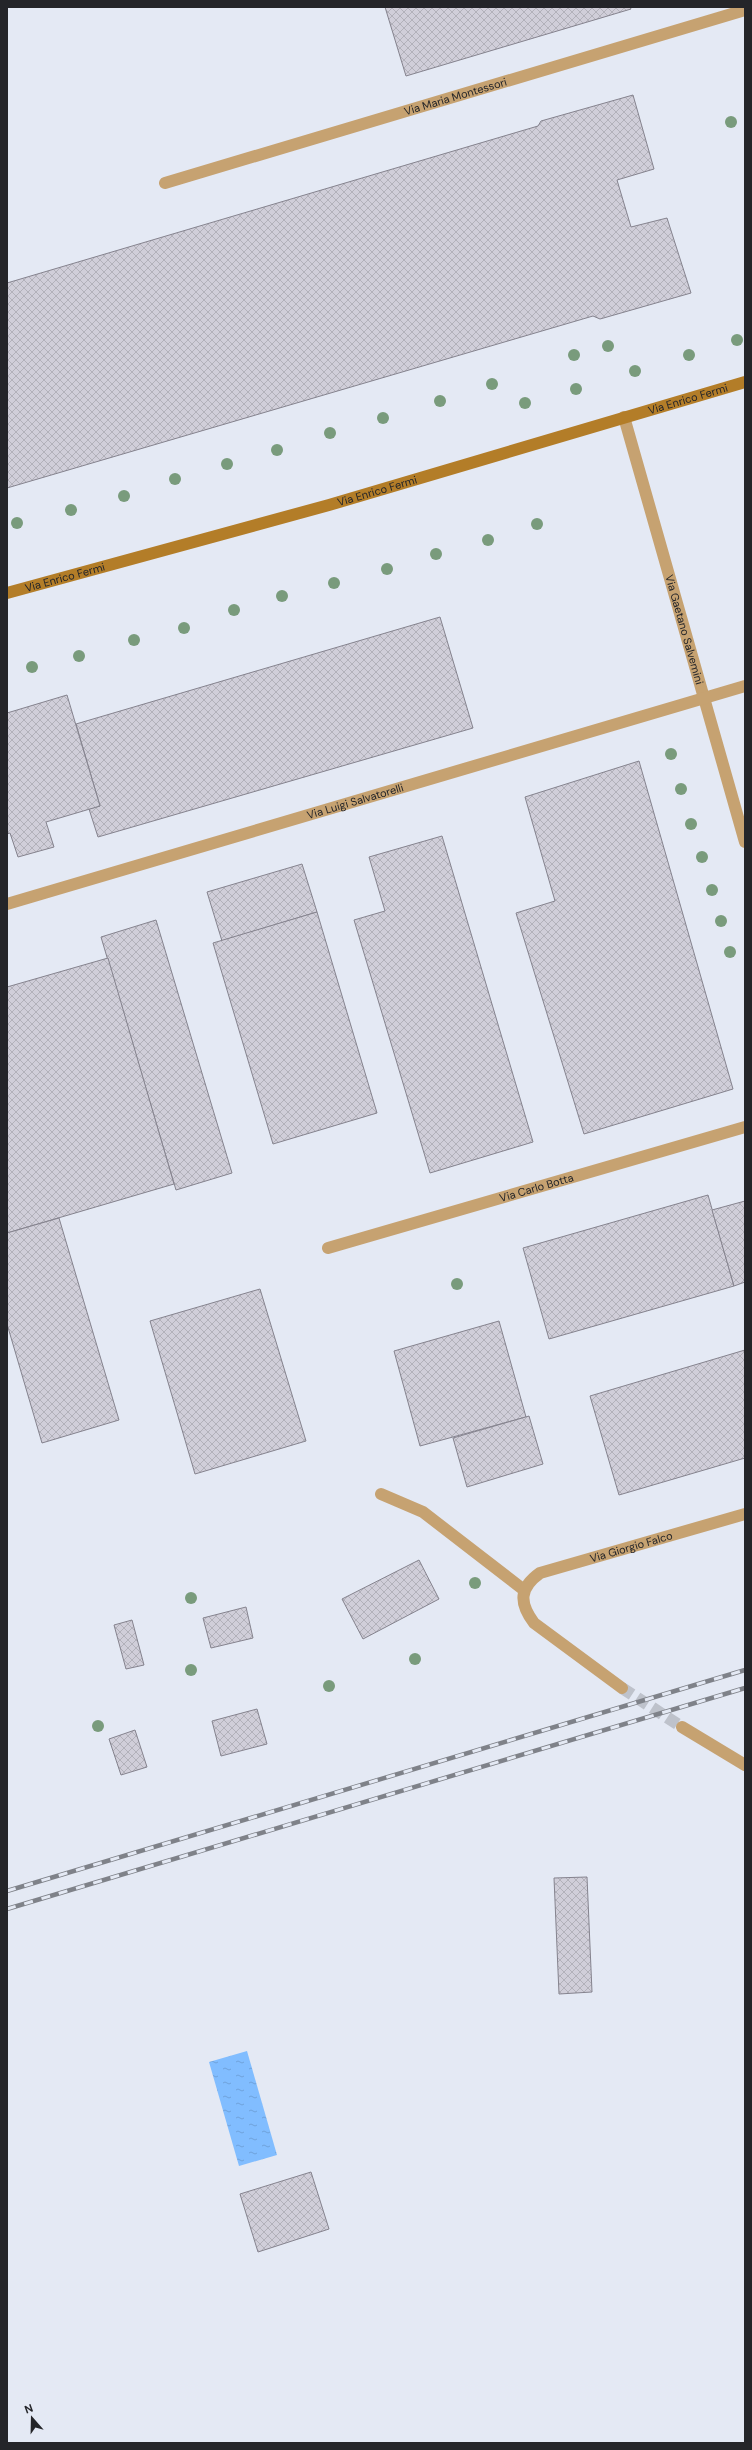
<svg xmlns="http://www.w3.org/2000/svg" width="752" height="2450" viewBox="0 0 752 2450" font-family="'DM Sans',sans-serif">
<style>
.water{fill:url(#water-ripples)}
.building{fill:url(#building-cross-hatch);stroke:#85838e}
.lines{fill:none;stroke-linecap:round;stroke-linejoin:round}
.street-tunnel{stroke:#bec2cb;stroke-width:12;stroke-dasharray:12 6;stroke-linecap:butt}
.street{stroke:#c6a271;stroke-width:12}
.secondary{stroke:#b37d28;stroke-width:12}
.rail-casing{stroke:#7f8289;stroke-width:4.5}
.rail{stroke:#e4e9f4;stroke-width:3;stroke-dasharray:9;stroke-linecap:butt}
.tree{fill:#799b7c}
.labels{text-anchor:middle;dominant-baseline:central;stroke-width:3;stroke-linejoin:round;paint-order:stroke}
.street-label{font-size:11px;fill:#242529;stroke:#e4e9f4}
</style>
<defs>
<pattern id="water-ripples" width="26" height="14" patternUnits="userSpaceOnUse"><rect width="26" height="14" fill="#81bdff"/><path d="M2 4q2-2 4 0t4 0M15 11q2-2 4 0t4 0" fill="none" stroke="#6fa2db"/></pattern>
<pattern id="building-cross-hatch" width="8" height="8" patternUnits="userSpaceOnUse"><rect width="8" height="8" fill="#d0ced9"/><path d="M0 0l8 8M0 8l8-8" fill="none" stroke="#b2b1ba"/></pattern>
</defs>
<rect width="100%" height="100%" fill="#e4e9f4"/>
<path class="water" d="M247,2051L277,2155L239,2166L209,2062Z"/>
<g class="building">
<path d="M385,7H630L631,9L406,76Z"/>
<path d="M633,95L654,169L617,180L631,227L667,218L691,293L600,319L593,316L7,488V283L538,126L541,121Z"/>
<path d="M440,617L473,728L98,837L89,809L100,806L76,724Z"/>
<path d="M67,695L100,806L46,822L54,847L18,857L10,833L7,834V713Z"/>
<path d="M639,761L733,1089L584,1134L516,913L555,901L525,797Z"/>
<path d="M442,836L533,1142L430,1173L354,920L385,911L369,857Z"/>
<path d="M302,864L317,912L222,941L207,892Z"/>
<path d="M317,912L377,1113L273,1144L213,943Z"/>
<path d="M156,920L232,1173L176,1190L101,937Z"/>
<path d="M108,958L174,1184L7,1233V987Z"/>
<path d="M708,1195L734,1286L549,1339L523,1248Z"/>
<path d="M745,1201V1282L734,1286L712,1210Z"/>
<path d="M59,1218L119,1420L42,1443L7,1324V1233Z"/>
<path d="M260,1289L306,1441L195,1474L150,1321Z"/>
<path d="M499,1321L526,1417L420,1446L394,1351Z"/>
<path d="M745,1350V1458L619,1495L590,1396Z"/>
<path d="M529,1416L543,1464L467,1487L453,1438Z"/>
<path d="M419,1560L439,1599L363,1639L342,1599Z"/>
<path d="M246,1607L253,1638L211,1648L203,1618Z"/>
<path d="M132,1620L144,1665L126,1669L114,1625Z"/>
<path d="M257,1709L267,1744L221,1756L212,1721Z"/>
<path d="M135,1730L147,1767L121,1775L109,1739Z"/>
<path d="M587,1877L592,1992L559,1994L554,1878Z"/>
<path d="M311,2172L329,2229L258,2252L240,2194Z"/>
</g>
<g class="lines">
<path class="street-tunnel" d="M622,1688L682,1727"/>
<g class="street">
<path id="s1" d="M165,183L745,10"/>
<path id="s2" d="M624,417L745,842"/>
<path id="s3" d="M7,904L745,686"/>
<path id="s4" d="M328,1248L745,1127"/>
<path d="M381,1494L423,1512L524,1590"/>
<path id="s5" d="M622,1688L534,1623C519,1603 519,1588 540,1573L745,1514"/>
<path d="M682,1727L745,1765"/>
</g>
<path class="secondary" id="s6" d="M7,593L329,505L745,382"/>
<g class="rail-casing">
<g id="rail">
<path d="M7,1891L745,1670"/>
<path d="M7,1909L745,1688"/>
</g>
</g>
<use href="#rail" class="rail"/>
</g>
<g class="tree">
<circle cx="731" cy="122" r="6"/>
<circle cx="737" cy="340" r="6"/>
<circle cx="608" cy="346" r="6"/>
<circle cx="574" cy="355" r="6"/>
<circle cx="689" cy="355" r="6"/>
<circle cx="635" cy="371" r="6"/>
<circle cx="492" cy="384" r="6"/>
<circle cx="576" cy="389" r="6"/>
<circle cx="440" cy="401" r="6"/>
<circle cx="525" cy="403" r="6"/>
<circle cx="383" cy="418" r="6"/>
<circle cx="330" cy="433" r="6"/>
<circle cx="277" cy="450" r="6"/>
<circle cx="227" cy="464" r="6"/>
<circle cx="175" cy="479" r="6"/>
<circle cx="124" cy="496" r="6"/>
<circle cx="71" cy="510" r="6"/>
<circle cx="17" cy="523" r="6"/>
<circle cx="537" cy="524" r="6"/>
<circle cx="488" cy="540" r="6"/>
<circle cx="436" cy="554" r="6"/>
<circle cx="387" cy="569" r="6"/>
<circle cx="334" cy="583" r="6"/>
<circle cx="282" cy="596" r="6"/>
<circle cx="234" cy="610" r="6"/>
<circle cx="184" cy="628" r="6"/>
<circle cx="134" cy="640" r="6"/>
<circle cx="79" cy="656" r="6"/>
<circle cx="32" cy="667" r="6"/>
<circle cx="671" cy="754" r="6"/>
<circle cx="681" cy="789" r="6"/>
<circle cx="691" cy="824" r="6"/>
<circle cx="702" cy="857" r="6"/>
<circle cx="712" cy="890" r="6"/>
<circle cx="721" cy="921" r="6"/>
<circle cx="730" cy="952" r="6"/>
<circle cx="457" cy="1284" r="6"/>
<circle cx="475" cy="1583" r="6"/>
<circle cx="191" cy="1598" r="6"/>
<circle cx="415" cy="1659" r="6"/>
<circle cx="191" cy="1670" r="6"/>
<circle cx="329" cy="1686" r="6"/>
<circle cx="98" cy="1726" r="6"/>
</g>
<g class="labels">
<g class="street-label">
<text stroke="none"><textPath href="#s1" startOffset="303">Via Maria Montessori</textPath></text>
<text stroke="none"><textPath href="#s6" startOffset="708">Via Enrico Fermi</textPath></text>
<text stroke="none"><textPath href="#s6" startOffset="384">Via Enrico Fermi</textPath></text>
<text stroke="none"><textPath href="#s6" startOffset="60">Via Enrico Fermi</textPath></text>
<text stroke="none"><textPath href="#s2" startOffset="221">Via Gaetano Salvemini</textPath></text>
<text stroke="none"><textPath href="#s3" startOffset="363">Via Luigi Salvatorelli</textPath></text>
<text stroke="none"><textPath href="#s4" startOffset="217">Via Carlo Botta</textPath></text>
<text stroke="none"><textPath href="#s5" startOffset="263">Via Giorgio Falco</textPath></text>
</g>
</g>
<rect width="752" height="2450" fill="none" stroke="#242529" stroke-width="16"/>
<g transform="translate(32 2418) rotate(340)" stroke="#e4e9f4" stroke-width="3" paint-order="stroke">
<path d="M0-3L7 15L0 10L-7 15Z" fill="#242529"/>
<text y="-6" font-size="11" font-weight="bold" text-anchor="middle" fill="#242529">N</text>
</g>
</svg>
